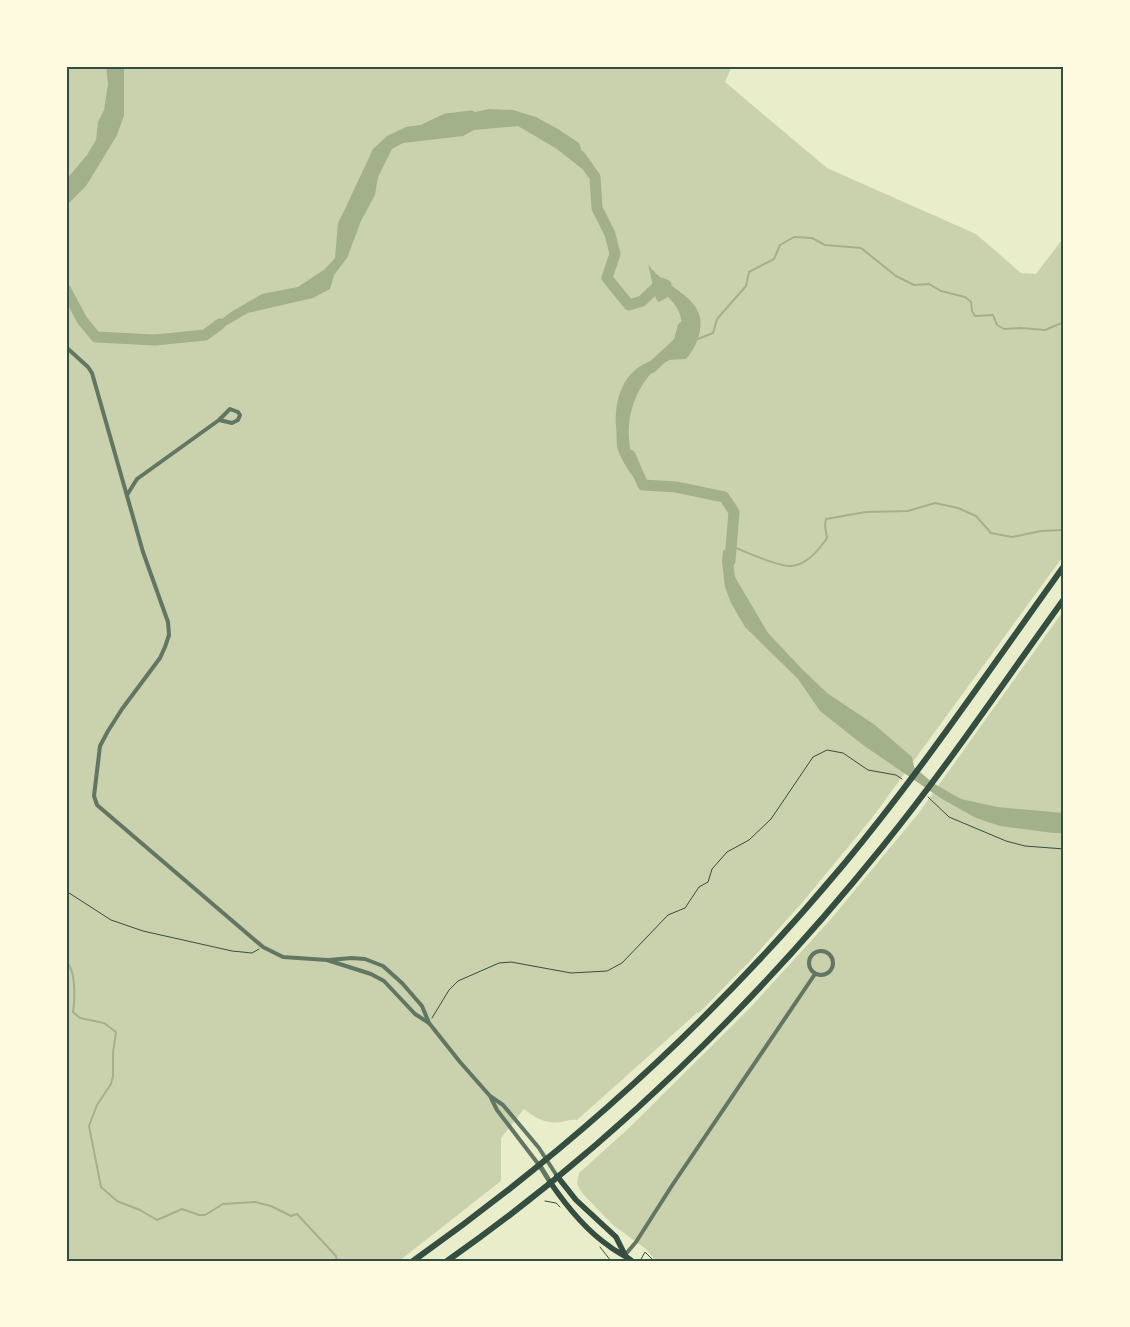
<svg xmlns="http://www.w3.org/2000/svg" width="1130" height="1327" viewBox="0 0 1130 1327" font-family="'Roboto Condensed',sans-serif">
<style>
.green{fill:#cad2ad}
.water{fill:#a3b18a}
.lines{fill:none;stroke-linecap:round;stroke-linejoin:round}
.stream{stroke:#a3b18a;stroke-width:2}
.river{stroke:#a3b18a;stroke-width:11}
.path{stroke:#344e41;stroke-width:1}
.minor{stroke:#617663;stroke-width:4}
.tertiary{stroke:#617663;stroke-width:5}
.secondary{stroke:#344e41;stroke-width:5.5}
.primary{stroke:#344e41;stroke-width:6}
.neatline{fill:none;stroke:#344e41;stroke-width:2}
</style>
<rect width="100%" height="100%" fill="#e9edc9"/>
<g class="green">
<path d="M66,66H732L725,82L827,168L976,234L1021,273L1036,274L1064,237V555L872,818L800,905L750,961L699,1013L698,1012L577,1120C571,1119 567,1121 561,1122C545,1124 536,1118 524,1109L501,1138V1181L399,1261H66Z"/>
<path d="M1064,610V1261H656L646,1249L613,1225L582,1193L577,1184L579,1173L629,1128L750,1008L831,919L918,814Z"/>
</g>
<g class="water">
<path d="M106,66H124V116L116,137L86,186L66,206V180L87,155L96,140L98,122L104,110L108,84Z"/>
<path d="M489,109L513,110L536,117L558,129L579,143L588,169L581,168L557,149L518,126L474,130L463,136L403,143L392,149L378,177L375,195L361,221L347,258L334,275L330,289L313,298L248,313L215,332H209L213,326L231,312L262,294L298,287L325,269L335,258L338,223L344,211L373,149L387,136L406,127L453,120L475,112Z"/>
<path d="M648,264C663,288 707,296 700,331C697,343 694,349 686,359L668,360C682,338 690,318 668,297L659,302L656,299Z"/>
<path d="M661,358L664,361C631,387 620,429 636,468C638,475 644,482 648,488H643C633,478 623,464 618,450C616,443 617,434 616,427C614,394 626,365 661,358Z"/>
<path d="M731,546L735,577L768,633L803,670L827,693L875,725L912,757L914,767L933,783L961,799L997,807L1064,813V833H1053L1000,826L976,818L942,799L863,745L820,711L798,679L745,627L731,603L725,587L722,562L723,551Z"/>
</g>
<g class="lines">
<g class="stream">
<path d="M698,339L713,333L717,319L746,286L749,272L774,259L780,245L794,237L812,238L825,245L861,248L896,276L914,285L929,284L941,291L965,297L971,302L972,311L975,316L993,315L997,325L1004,329L1021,328L1045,330L1064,322"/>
<path d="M664,361L668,360"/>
<path d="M731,546C744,551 778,567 791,566C806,565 819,550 827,538L825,526L826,519L866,512L908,511L935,503L958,508L976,516L991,533L1012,537L1041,531L1064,530"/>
<path d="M66,962C76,969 75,1000 73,1012L80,1018L104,1023L116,1032L113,1053V1076L111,1084L97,1105L89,1126L101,1187L117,1201L140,1210L157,1220L182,1209L199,1215H205L223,1204L255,1202L271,1206L291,1216L297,1214L336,1256L337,1261"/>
</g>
<g class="river">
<path d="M427,128L446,119L471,116"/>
<path d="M580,156L595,177L597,208L610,234L615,254L607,278L629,305L642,301L661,283L666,285"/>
<path d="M66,290L82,320L96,337L155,340L205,335L220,324"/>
<path d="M651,368L679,342L683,327"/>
<path d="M630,455L643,485L676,487L724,497L734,512L730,561"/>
</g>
<g class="path">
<path d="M928,797L949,817L1006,841L1025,846L1064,849"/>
<path d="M66,891L111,920L143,931L232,951L252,953L259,949"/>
<path d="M432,1018L449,990L458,981L499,963L511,962L571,973L607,971L622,963L668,915L685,908L699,887L708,882L712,869L727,852L749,840L771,819L813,757L827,750L843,753L868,770L896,775L902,779"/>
<path d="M545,1201L556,1203L560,1207"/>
<path d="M600,1247L611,1261"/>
<path d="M640,1261L645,1252L654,1261"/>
</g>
<g class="minor">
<path d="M66,347L88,367L92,373L143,552L168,622L169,635L165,647L160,658L122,709L108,731L100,746L94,796L97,805L263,947L283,957L327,960L371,974L384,981L415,1014L429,1023"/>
<path d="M127,495L137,479L219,420L232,423L238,420L240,415L238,412L230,409L219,420"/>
<circle cx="821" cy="963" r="12"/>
<path d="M329,960L351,958L365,959L383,966L402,983L422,1006L429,1023L460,1062L490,1096L503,1105L539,1148L557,1176"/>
<path d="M491,1098L497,1110L539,1165"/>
<path d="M625,1255L636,1242L673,1184L815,974"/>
</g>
<path class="tertiary" d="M540,1166L550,1182"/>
<g class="secondary">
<path d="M557,1176L576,1200L616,1237L625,1255"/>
<path d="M550,1182C565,1204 587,1231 609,1246C616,1252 625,1255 632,1261"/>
</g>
<g class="primary">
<path d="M413,1261C574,1147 718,1015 844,864C923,769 992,666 1064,566"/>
<path d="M447,1261C610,1147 758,1001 883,846C947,767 1004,682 1064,599"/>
</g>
</g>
<rect width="1130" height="1327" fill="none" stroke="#fefae0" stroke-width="135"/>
<rect x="68" y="68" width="994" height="1192" class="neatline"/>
</svg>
